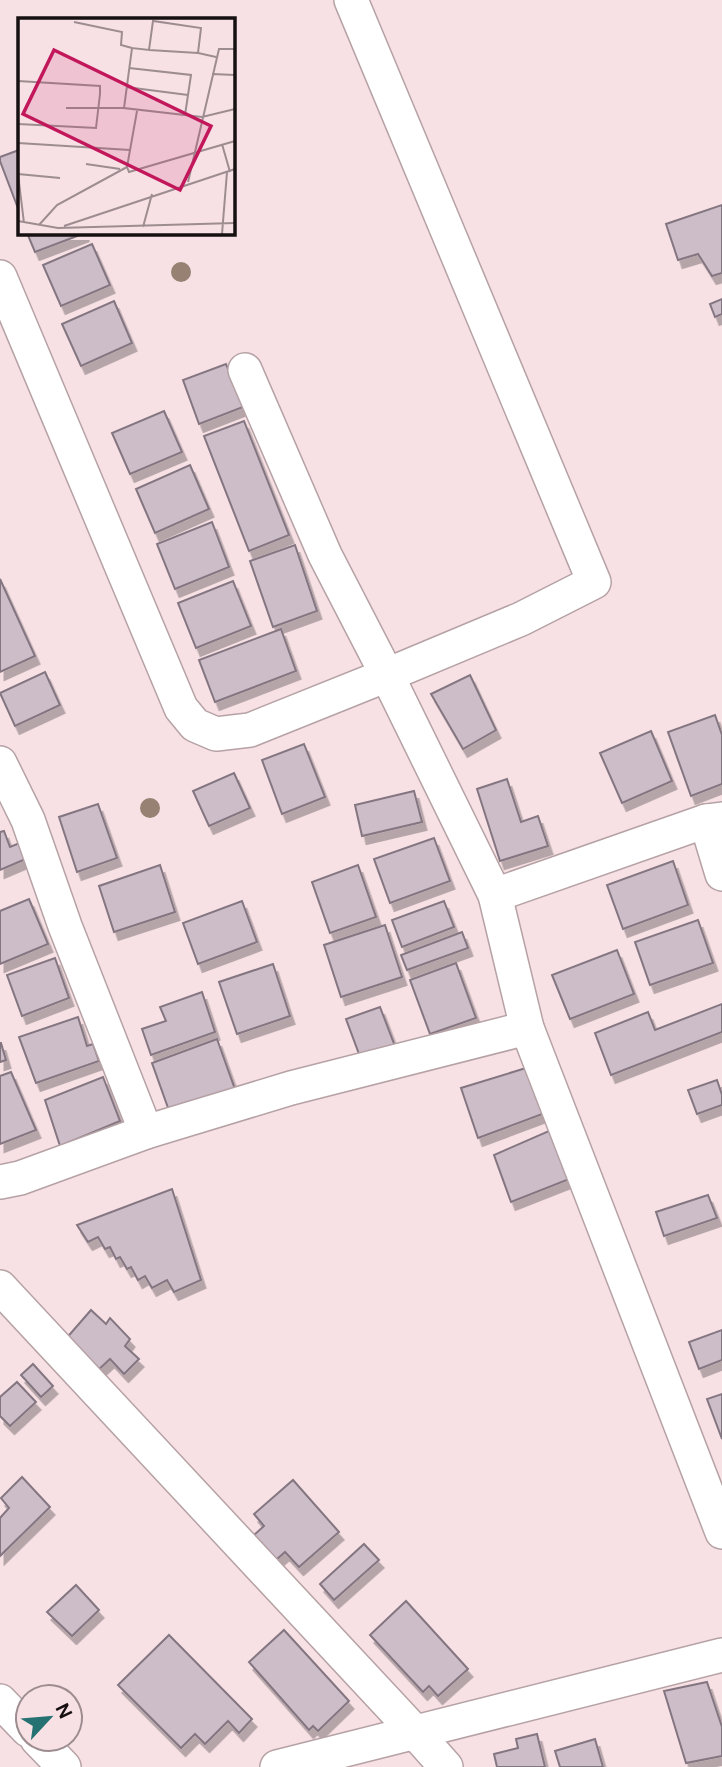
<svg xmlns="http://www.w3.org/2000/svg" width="722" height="1767" viewBox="0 0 722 1767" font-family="'DM Sans',sans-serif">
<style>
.building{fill:#ccbdc9;stroke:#847681;stroke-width:2;filter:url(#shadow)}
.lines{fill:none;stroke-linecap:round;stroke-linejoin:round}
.minor-casing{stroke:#b6a2a5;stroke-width:36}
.minor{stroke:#fff;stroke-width:33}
.tree{fill:#978172}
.inset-road{fill:none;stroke:#9d8d90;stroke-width:2}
.view{fill:#c2185b;fill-opacity:0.15;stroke:#c2185b;stroke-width:3.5}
.inset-edge{fill:none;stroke:#171011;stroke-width:3.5}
</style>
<defs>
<filter id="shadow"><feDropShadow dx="4.5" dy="8" stdDeviation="0" flood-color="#0004"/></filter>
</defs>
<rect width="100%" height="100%" fill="#f7e1e5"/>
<g class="building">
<path d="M19,150V211L0,161V157Z"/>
<path d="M722,205V273L712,276L698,254L678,260L666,224Z"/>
<path d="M27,233H85L35,252Z"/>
<path d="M92,244L110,285L61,306L43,265Z"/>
<path d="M722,299V314L715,317L710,304Z"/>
<path d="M114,301L132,343L81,366L62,324Z"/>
<path d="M226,364L243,407L199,424L183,380Z"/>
<path d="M164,411L182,452L130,474L112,433Z"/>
<path d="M244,421L289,535L249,551L204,436Z"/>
<path d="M190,465L209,509L155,533L136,489Z"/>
<path d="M212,522L229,567L175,589L157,544Z"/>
<path d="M295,545L317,611L273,627L250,561Z"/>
<path d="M0,579L35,656L0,672Z"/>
<path d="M233,581L251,626L196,648L178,603Z"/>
<path d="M281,629L296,671L215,702L199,660Z"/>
<path d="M45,672L60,705L15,726L0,693Z"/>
<path d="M470,675L496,730L463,749L431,694Z"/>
<path d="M715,715L722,735V784L691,796L668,732Z"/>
<path d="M651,731L672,781L622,803L600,753Z"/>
<path d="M304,744L325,797L282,814L262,760Z"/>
<path d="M234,773L250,808L209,826L193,791Z"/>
<path d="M507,779L521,822L538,816L548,846L500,861L477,789Z"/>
<path d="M414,791L422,822L362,836L355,805Z"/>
<path d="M98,804L117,858L77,872L59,817Z"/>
<path d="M4,831L10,847L22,842L28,858L0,870V832Z"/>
<path d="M434,838L450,881L390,903L374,859Z"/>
<path d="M673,861L688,905L623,929L607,885Z"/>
<path d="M160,865L175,912L114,932L99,886Z"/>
<path d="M358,865L376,917L330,933L312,882Z"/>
<path d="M29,899L48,944L0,964V911Z"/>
<path d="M242,901L257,942L198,964L183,923Z"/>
<path d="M444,901L454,927L402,947L392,920Z"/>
<path d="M698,920L713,963L650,985L635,942Z"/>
<path d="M385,925L402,977L341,997L324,945Z"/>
<path d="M462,932L468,948L407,970L401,955Z"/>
<path d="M617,950L634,994L570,1019L552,975Z"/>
<path d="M55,958L69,998L22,1016L7,975Z"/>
<path d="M456,963L476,1018L430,1034L410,980Z"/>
<path d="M273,964L290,1016L237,1034L219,982Z"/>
<path d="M202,992L215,1032L151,1055L142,1029L166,1021L160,1007Z"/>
<path d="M722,1004V1032L611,1075L595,1033L648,1012L655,1030Z"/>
<path d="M380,1007L396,1049L362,1062L346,1019Z"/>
<path d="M78,1017L87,1046L93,1044L99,1061L36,1083L19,1037Z"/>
<path d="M217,1039L237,1095L172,1119L152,1063Z"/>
<path d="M1,1043L6,1060L0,1062V1043Z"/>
<path d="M526,1068L545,1113L478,1138L461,1088Z"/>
<path d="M11,1072L36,1130L0,1144V1076Z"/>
<path d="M103,1077L120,1121L60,1146L45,1100Z"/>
<path d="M717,1080L722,1095V1105L697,1114L688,1090Z"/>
<path d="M558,1127L577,1176L511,1202L494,1155Z"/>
<path d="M172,1189L201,1280L174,1292L167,1280L152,1288L145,1276L138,1280L131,1267L127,1269L120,1257L116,1259L110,1247L105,1249L98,1237L88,1242L77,1225Z"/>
<path d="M708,1195L717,1218L664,1236L656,1212Z"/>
<path d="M91,1310L106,1324L110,1318L130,1339L125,1346L139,1359L124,1374L110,1359L96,1372L64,1341Z"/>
<path d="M722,1330V1360L699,1369L689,1342Z"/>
<path d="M33,1364L53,1386L41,1397L21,1375Z"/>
<path d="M17,1382L36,1402L10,1426L0,1416V1397Z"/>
<path d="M722,1394V1439L707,1399Z"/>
<path d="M22,1477L50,1507L0,1556V1518L9,1508L1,1498Z"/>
<path d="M293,1480L339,1532L299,1567L285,1552L276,1560L254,1535L264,1526L254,1514Z"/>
<path d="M364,1544L379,1560L334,1600L320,1584Z"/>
<path d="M76,1585L99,1610L72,1636L47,1612Z"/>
<path d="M406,1601L468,1669L438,1696L429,1686L423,1692L370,1635Z"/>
<path d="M284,1630L349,1701L318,1731L313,1726L309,1730L249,1662Z"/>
<path d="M169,1635L252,1719L239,1733L228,1721L205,1744L195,1734L181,1748L118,1685Z"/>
<path d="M707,1682L722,1727V1756L686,1763L664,1691Z"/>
<path d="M537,1734L545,1767H497L494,1754L518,1748L516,1739Z"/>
<path d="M595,1739L603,1767H560L555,1751Z"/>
</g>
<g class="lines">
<g class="minor-casing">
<g id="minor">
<path d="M0,277L181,708L195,725L216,734L250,730L387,675L521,619L594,582L351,0"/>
<path d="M245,370L325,555L387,675L495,895"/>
<path d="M0,763L28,820L65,926L146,1132"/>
<path d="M722,819L706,821L495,895L527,1028L722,1532"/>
<path d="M706,821L722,874"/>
<path d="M0,1182L20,1178L146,1132L291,1088L527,1028"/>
<path d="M0,1287L415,1732L446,1767"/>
<path d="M0,1701L28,1730"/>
<path d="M37,1739L64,1767"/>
<path d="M277,1767L722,1655"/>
</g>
</g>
<use href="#minor" class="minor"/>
</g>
<g class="tree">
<circle cx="181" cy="272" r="10"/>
<circle cx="150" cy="808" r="10"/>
</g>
<g transform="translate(18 18)">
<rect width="217" height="217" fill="#f7e1e5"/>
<path class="inset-road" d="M56,4L104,14L103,27L114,30M131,32L180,35M198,39L180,35L183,10L135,3L131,32L114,30L106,90L184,99L217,91M111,50L173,57L167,97M194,56L217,57M0,63L82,68V76L78,110L0,106M108,69L170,77M48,90H106M0,125L112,132M204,126L212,154M68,146L102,151M109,149L111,154L217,123M0,156L6,205M0,156L42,160M170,164L201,31H217M0,203L40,210L217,205M21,207L39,187L109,149L119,93M46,208L217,151M125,209L134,176M204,216L209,154"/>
<path class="view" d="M36,32L193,108L162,172L5,96Z"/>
<rect width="217" height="217" class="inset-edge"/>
</g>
<g transform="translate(49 1718) rotate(64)"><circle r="33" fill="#f7e1e5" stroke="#9d8d90" stroke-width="2"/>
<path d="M0-5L12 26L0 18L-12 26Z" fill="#267172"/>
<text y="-10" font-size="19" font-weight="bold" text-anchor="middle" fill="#171011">N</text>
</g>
</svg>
